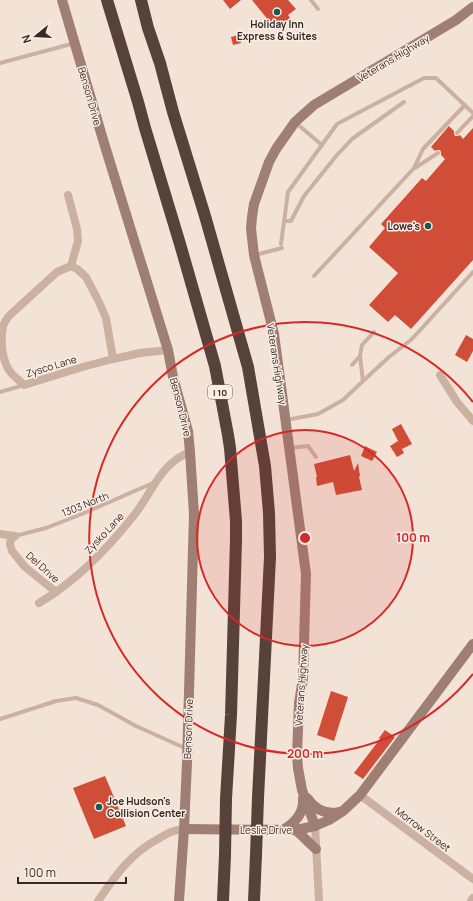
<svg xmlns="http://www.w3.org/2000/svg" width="473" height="901" viewBox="0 0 473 901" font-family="Manrope,sans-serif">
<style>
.building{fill:#d04e37}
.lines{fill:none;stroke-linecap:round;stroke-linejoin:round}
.lane{stroke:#cbb1a2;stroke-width:4}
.street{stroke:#cbb1a2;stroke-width:8}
.secondary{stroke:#9f7f73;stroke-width:10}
.highway{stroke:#57413b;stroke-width:12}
.highway-bridge{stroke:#57413b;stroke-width:12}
.ring{fill:none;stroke:#d62828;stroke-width:2}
.poi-dot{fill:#185957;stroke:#faede3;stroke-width:1.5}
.labels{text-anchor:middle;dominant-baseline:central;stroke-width:3;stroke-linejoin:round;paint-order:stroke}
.shield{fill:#faede3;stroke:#70635e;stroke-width:1}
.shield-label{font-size:9px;font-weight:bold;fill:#352825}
.poi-label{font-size:10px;font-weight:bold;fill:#352825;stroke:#faede3}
.street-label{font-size:10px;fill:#352825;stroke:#faede3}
.centre{fill:#d62828;stroke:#faede3;stroke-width:2}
.ring-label{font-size:12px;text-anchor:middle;font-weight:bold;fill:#d62828;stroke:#faede3;stroke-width:3;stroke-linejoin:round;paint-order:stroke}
</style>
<rect width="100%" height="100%" fill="#f3e3d6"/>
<g class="building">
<path d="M223,0H241L230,9Z"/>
<path d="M252,0H288L296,9L288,15L290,18L281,25L279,23L274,27Z"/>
<path d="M239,35L241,43L233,45L231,37Z"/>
<path d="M449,126L454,131V134L455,136H458L460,135L463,139L473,128V260L411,329L395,315L388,322L369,305L398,273L369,247L385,228L381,224L422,178L426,181L445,159L441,155V152L440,150H437L435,151L431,147Z"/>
<path d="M466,335L473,339V351L467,362L455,355Z"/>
<path d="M401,424L412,444L402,449L404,453L397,457L390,446L398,441L392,429Z"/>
<path d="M365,446L377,452L372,461L361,456Z"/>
<path d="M350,455L354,471L358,463L360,476L359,477L362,490L336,495L333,482L317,486L316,477H317L314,464Z"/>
<path d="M331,691L348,697L334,741L317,735Z"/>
<path d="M385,730L395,737L363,779L354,773L380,739L379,738Z"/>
<path d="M105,776L126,826L94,839L73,788Z"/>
</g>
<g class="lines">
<g class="lane">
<path d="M311,0L318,9"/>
<path d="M0,63L75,43"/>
<path d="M296,123L322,145"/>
<path d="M457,133L473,116"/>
<path d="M415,168L438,153"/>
<path d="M284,221H291L304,196L337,155L352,139L404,102"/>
<path d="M281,244L288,192L337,124L424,78H436L473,113"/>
<path d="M255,255L282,248"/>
<path d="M314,276L414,168L423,149L465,105"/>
<path d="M374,332L362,345L360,356L363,381L389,357L412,339L473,272"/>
<path d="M352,365L360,356"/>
<path d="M0,392L24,385"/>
<path d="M286,420L318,414L343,400L363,381"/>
<path d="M290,448L308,446L316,457"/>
<path d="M15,536L46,528L82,514L153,483"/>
<path d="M0,719L56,701L76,698L98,705L136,726L187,749"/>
</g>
<g class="street">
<path d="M68,195L77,229L78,241L71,266"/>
<path d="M71,266L57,272L11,314C7,318 4,322 3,327C0,341 2,363 12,374C16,378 20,381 24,385L86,366L113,359L140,353L168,350"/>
<path d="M71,266L77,269L86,277L98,300L106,318L113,359"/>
<path d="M440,375L457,402L473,421"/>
<path d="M0,534L15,536"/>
<path d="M15,536L11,539L10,544L12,551L25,567L56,592"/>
<path d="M39,603C75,582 109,547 135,514C149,496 158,472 177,459C181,456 186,454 190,452"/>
<path d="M360,795L473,879"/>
<path d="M315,826L319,901"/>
<path d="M98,901C115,876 131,853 158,839C168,833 173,830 184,829"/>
<path d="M471,901L473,898"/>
</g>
<g class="secondary">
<path d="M62,0L104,143L168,350L173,377L188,431L190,452L194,514L187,763L184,829L179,901"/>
<path d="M307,798C315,809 326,815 339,812"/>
<path d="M315,826L302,790L298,768L297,755L299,703L303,678L306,574L274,334L258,271L254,255L251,229L252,217L254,204L269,162L276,149L295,122L314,105L456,20L473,7"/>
<path d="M184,829L296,830L315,826L329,820L343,811L360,795L473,644"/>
<path d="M283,830C296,822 304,813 303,798"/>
<path d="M296,830L316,849"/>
</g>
<g class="highway">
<path d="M107,0L138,102L145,128L180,244L215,366L228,435L230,448L236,521V540L231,715L226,799"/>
<path d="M141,0L148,28L160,63L173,112L205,216L248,367L265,466L269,513L270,557L258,798"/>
<path d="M223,901L225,855"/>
<path d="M254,901L256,855"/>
</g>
<g class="highway-bridge">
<path d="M225,855L226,799"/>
<path d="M256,855L258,798"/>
</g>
</g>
<circle cx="305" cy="538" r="108" fill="#d62828" fill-opacity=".12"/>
<g class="ring">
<circle cx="305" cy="538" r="108"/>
<path d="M473 674A216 216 0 1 1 473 402"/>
</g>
<g class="poi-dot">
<circle cx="277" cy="12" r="4"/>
<circle cx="428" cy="226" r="4"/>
<circle cx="99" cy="807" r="4"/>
</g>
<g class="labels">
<rect class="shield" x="208" y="385" width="24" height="14" rx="3"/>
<g class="shield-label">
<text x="220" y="392">I 10</text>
</g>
<g class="poi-label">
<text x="277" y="24">Holiday Inn<tspan x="277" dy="12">Express &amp; Suites</tspan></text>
<text x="420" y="226" text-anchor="end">Lowe's</text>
<text x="107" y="801" text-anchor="start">Joe Hudson's<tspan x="107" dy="12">Collision Center</tspan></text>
</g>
<g class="street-label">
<text transform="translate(393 58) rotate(-31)">Veterans Highway</text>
<text transform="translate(90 96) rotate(74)">Benson Drive</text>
<text transform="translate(277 364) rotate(81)">Veterans Highway</text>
<text transform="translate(51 366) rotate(-17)">Zysco Lane</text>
<text transform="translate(181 407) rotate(76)">Benson Drive</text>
<text transform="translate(85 504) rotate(-22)">1303 North</text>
<text transform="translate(104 533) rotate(-47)">Zysko Lane</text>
<text transform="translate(43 567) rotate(42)">Del Drive</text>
<text transform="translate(301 685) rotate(-86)">Veterans Highway</text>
<text transform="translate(188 729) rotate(-88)">Benson Drive</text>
<text transform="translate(423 829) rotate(37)">Morrow Street</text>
<text x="266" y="830">Leslie Drive</text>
</g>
</g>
<circle cx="305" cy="538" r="6" class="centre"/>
<g class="ring-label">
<text x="413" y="542">100 m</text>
<text x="305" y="758">200 m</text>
</g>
<g transform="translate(36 36) rotate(252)" stroke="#faede3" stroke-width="3" paint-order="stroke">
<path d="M0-3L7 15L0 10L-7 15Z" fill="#352825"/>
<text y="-6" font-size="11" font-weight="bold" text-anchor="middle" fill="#352825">N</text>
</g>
<path d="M18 877v6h108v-6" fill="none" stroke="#352825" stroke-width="2"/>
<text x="24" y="877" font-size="12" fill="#352825" stroke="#faede3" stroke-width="3" paint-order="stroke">100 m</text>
</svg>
